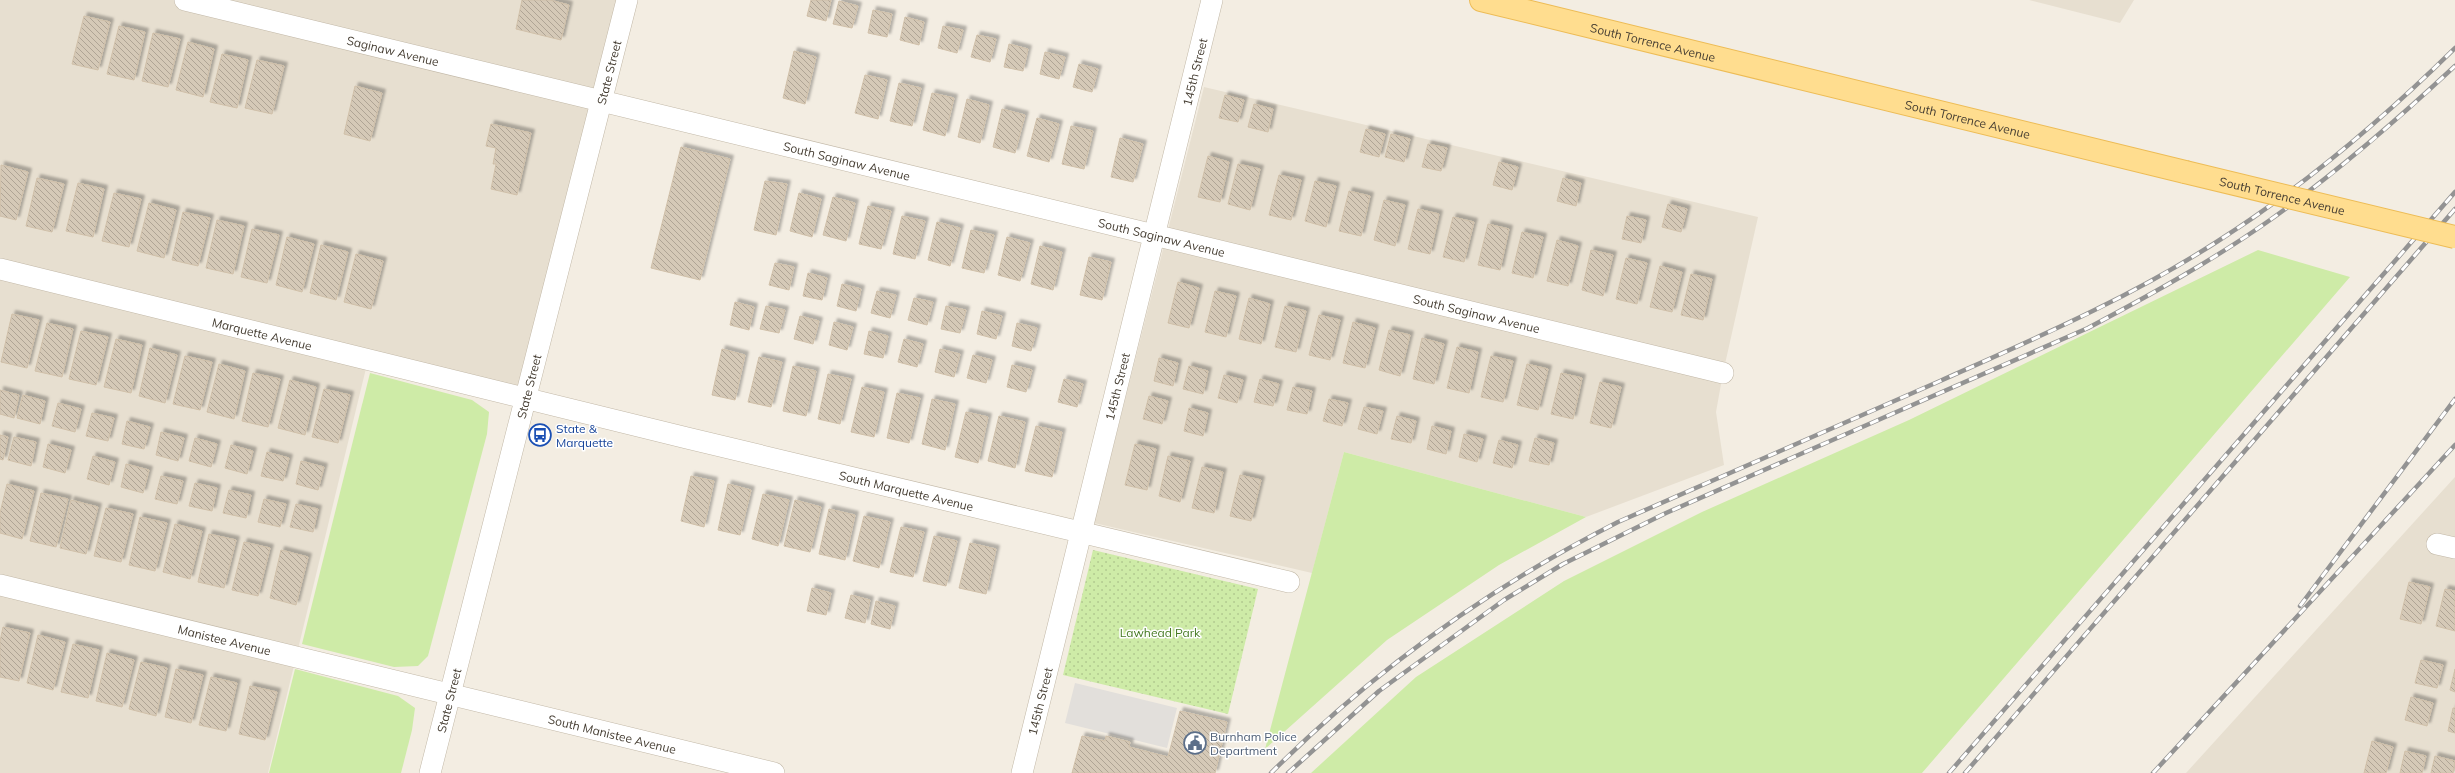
<svg xmlns="http://www.w3.org/2000/svg" width="2455" height="773" viewBox="0 0 2455 773" font-family="Mulish,sans-serif">
<style>
.residential{fill:#e7dfd0}
.grass{fill:#ceeba7}
.park{fill:url(#park-dots)}
.parking{fill:#e2dfdb}
.building{fill:url(#building-back-hatch);stroke:#d0c0a9;filter:url(#shadow)}
.lines{fill:none;stroke-linecap:round;stroke-linejoin:round}
.minor-casing{stroke:#c2b8a7;stroke-width:22}
.major-casing{stroke:#edbc56;stroke-width:24}
.minor{stroke:#fff;stroke-width:21}
.major{stroke:#ffdd8f;stroke-width:22}
.rail-casing{stroke:#939393;stroke-width:4.5}
.rail{stroke:#fff;stroke-width:3;stroke-dasharray:9;stroke-linecap:butt}
.major-bridge-casing{stroke:#edbc56;stroke-width:24;stroke-linecap:butt}
.major-bridge{stroke:#ffdd8f;stroke-width:22}
.labels{text-anchor:middle;dominant-baseline:central;stroke-width:3;stroke-linejoin:round;paint-order:stroke}
.street-label{font-size:12px;fill:#453d32;stroke:#fff}
.transit-label{font-size:12px;fill:#164399;stroke:#fff;text-anchor:start}
.park-label{font-size:12px;fill:#457a22;stroke:#fff}
.service-label{font-size:12px;fill:#4e5e75;stroke:#fff;text-anchor:start}
</style>
<defs>
<pattern id="park-dots" width="8" height="8" patternUnits="userSpaceOnUse"><rect width="8" height="8" fill="#ceeba7"/><path d="M2 2h.1M6 6h.1" fill="none" stroke="#b2ca90" stroke-width="1.8" stroke-linecap="round"/></pattern>
<pattern id="building-back-hatch" width="6" height="6" patternUnits="userSpaceOnUse"><rect width="6" height="6" fill="#d5c9b7"/><path d="M-1 5l2 2M0 0l6 6M5-1l2 2" fill="none" stroke="#afa495"/></pattern>
<filter id="shadow"><feDropShadow dx="3.5" dy="-3.5" stdDeviation="1" flood-color="#0004"/></filter>
</defs>
<rect width="100%" height="100%" fill="#f3ede2"/>
<g class="residential">
<path d="M0,0H627L525,398L368,360L268,773H0Z"/>
<path d="M2029,0H2134L2120,23Z"/>
<path d="M1204,87L1758,217L1723,373L1716,412L1724,465L1586,517L1344,452L1312,573L1094,523Z"/>
<path d="M2455,477V773H2186Z"/>
</g>
<g class="grass">
<path d="M2258,250L2350,277L1922,773H1311L1416,677L1564,581L1702,512L1909,420Z"/>
<path d="M370,373L472,400L489,412L487,434L428,656L418,666L394,667L302,644Z"/>
<path d="M1344,452L1586,517L1499,565L1387,640L1265,749Z"/>
<path d="M295,669L398,696L415,708L412,730L401,773H269Z"/>
</g>
<path class="park" d="M1093,550L1258,589L1228,714L1063,675Z"/>
<path class="parking" d="M1075,683L1177,708L1167,748L1065,723Z"/>
<g class="building">
<path d="M522,0H550L569,5L561,40L516,29Z"/>
<path d="M811,0H831L826,21L807,16Z"/>
<path d="M839,1L858,6L852,28L833,24Z"/>
<path d="M873,10L892,14L887,37L868,33Z"/>
<path d="M84,16L110,22L98,70L72,64Z"/>
<path d="M905,17L924,22L919,45L900,40Z"/>
<path d="M119,26L145,32L134,80L107,74Z"/>
<path d="M943,26L963,30L957,53L938,48Z"/>
<path d="M153,33L180,39L168,87L142,81Z"/>
<path d="M977,35L996,39L990,62L971,57Z"/>
<path d="M188,42L214,49L203,97L176,90Z"/>
<path d="M1009,44L1028,49L1023,71L1004,67Z"/>
<path d="M794,51L816,57L805,104L783,98Z"/>
<path d="M1045,52L1065,57L1059,79L1040,74Z"/>
<path d="M222,54L248,60L237,108L210,102Z"/>
<path d="M257,60L284,66L272,114L245,108Z"/>
<path d="M1079,64L1098,69L1092,92L1073,87Z"/>
<path d="M865,75L887,80L878,119L855,113Z"/>
<path d="M899,83L921,88L912,126L890,121Z"/>
<path d="M355,86L382,93L370,141L344,134Z"/>
<path d="M932,93L954,98L945,136L923,130Z"/>
<path d="M1225,95L1244,100L1238,122L1219,118Z"/>
<path d="M967,99L989,105L980,143L958,137Z"/>
<path d="M1254,104L1273,109L1268,132L1248,127Z"/>
<path d="M1002,109L1025,115L1015,153L993,147Z"/>
<path d="M1037,118L1059,124L1049,162L1027,156Z"/>
<path d="M491,124L531,133L517,195L491,189L496,164H493L496,148L486,146Z"/>
<path d="M1071,126L1093,131L1084,169L1062,164Z"/>
<path d="M1366,129L1385,134L1379,157L1360,152Z"/>
<path d="M1391,134L1410,139L1404,162L1385,157Z"/>
<path d="M1120,138L1143,144L1133,182L1111,177Z"/>
<path d="M1428,144L1447,148L1441,171L1422,167Z"/>
<path d="M681,147L730,159L700,280L651,268Z"/>
<path d="M1208,156L1229,162L1220,202L1198,197Z"/>
<path d="M1499,162L1518,167L1512,190L1493,185Z"/>
<path d="M1238,164L1260,169L1250,210L1228,204Z"/>
<path d="M1,165L28,172L16,220L0,216Z"/>
<path d="M1279,175L1301,180L1291,220L1269,215Z"/>
<path d="M37,178L64,184L52,232L26,226Z"/>
<path d="M1563,178L1581,183L1576,206L1557,201Z"/>
<path d="M765,181L787,184L776,235L754,230Z"/>
<path d="M1315,181L1336,186L1326,227L1305,221Z"/>
<path d="M78,183L104,189L93,237L66,231Z"/>
<path d="M1349,191L1370,196L1361,236L1339,231Z"/>
<path d="M114,193L141,199L129,247L102,241Z"/>
<path d="M799,193L821,199L812,237L790,231Z"/>
<path d="M833,197L855,203L846,241L823,235Z"/>
<path d="M1384,200L1405,205L1395,246L1374,240Z"/>
<path d="M149,203L176,210L164,258L137,251Z"/>
<path d="M1668,204L1687,209L1681,232L1662,227Z"/>
<path d="M868,206L891,211L881,249L859,244Z"/>
<path d="M1418,209L1439,214L1430,254L1408,249Z"/>
<path d="M183,212L210,218L198,266L172,260Z"/>
<path d="M902,216L925,221L915,259L893,254Z"/>
<path d="M1627,216L1646,220L1641,243L1622,239Z"/>
<path d="M1453,217L1474,222L1464,262L1443,257Z"/>
<path d="M217,220L244,226L233,274L206,268Z"/>
<path d="M937,222L960,228L950,266L928,260Z"/>
<path d="M1488,224L1509,229L1500,270L1478,265Z"/>
<path d="M252,229L279,235L267,283L241,277Z"/>
<path d="M971,230L994,235L984,273L962,268Z"/>
<path d="M1522,232L1543,237L1533,278L1512,273Z"/>
<path d="M287,237L314,244L302,292L276,285Z"/>
<path d="M1007,237L1030,243L1020,281L998,275Z"/>
<path d="M1557,240L1578,246L1568,286L1547,281Z"/>
<path d="M321,245L348,252L336,300L310,293Z"/>
<path d="M1040,246L1062,252L1053,290L1031,284Z"/>
<path d="M1591,250L1613,255L1603,296L1582,290Z"/>
<path d="M356,254L383,261L371,309L344,302Z"/>
<path d="M1089,257L1111,262L1102,300L1080,295Z"/>
<path d="M1626,258L1647,263L1637,304L1616,299Z"/>
<path d="M775,263L794,267L789,290L769,285Z"/>
<path d="M1660,266L1682,272L1672,312L1650,307Z"/>
<path d="M808,273L827,278L822,300L803,296Z"/>
<path d="M1691,274L1712,279L1703,320L1681,315Z"/>
<path d="M1178,282L1199,288L1189,328L1168,323Z"/>
<path d="M842,284L861,289L856,311L837,306Z"/>
<path d="M877,291L896,295L890,318L871,313Z"/>
<path d="M1215,291L1236,296L1226,337L1205,332Z"/>
<path d="M914,298L933,302L927,325L908,320Z"/>
<path d="M1249,298L1270,304L1261,344L1239,339Z"/>
<path d="M735,302L754,307L749,330L730,325Z"/>
<path d="M766,306L785,310L779,333L760,329Z"/>
<path d="M946,306L966,310L960,333L941,329Z"/>
<path d="M1285,306L1306,311L1296,352L1275,347Z"/>
<path d="M982,311L1002,316L996,339L977,334Z"/>
<path d="M12,314L39,320L27,368L1,362Z"/>
<path d="M1319,315L1340,320L1330,360L1309,355Z"/>
<path d="M800,316L819,321L813,344L794,339Z"/>
<path d="M834,322L853,327L847,350L829,345Z"/>
<path d="M1353,322L1375,328L1365,368L1343,363Z"/>
<path d="M47,323L73,329L62,377L35,371Z"/>
<path d="M1017,323L1037,328L1031,351L1012,346Z"/>
<path d="M1389,330L1410,335L1400,376L1379,370Z"/>
<path d="M81,331L108,337L96,385L69,379Z"/>
<path d="M869,331L888,336L883,358L864,354Z"/>
<path d="M1422,338L1444,344L1434,384L1413,379Z"/>
<path d="M116,339L142,345L131,393L104,387Z"/>
<path d="M904,339L923,344L917,367L898,362Z"/>
<path d="M1457,347L1478,352L1469,393L1447,388Z"/>
<path d="M150,348L177,355L165,403L139,396Z"/>
<path d="M722,349L745,355L735,400L712,395Z"/>
<path d="M940,349L960,354L954,377L935,372Z"/>
<path d="M973,355L992,360L986,383L967,378Z"/>
<path d="M185,356L212,362L200,410L173,404Z"/>
<path d="M1491,356L1513,361L1503,402L1481,397Z"/>
<path d="M759,357L782,362L771,407L748,402Z"/>
<path d="M1159,358L1178,363L1173,386L1154,381Z"/>
<path d="M219,364L245,371L234,419L207,412Z"/>
<path d="M1527,364L1548,369L1538,410L1517,405Z"/>
<path d="M1012,365L1032,370L1026,392L1007,387Z"/>
<path d="M793,366L816,371L806,416L783,411Z"/>
<path d="M1189,366L1208,371L1203,394L1183,389Z"/>
<path d="M253,373L280,379L268,427L242,421Z"/>
<path d="M1561,373L1582,378L1573,419L1551,414Z"/>
<path d="M828,374L851,379L840,424L818,419Z"/>
<path d="M1224,375L1243,380L1237,403L1218,398Z"/>
<path d="M1064,379L1083,384L1077,407L1058,402Z"/>
<path d="M1260,379L1279,384L1273,406L1254,402Z"/>
<path d="M290,380L316,387L305,435L278,428Z"/>
<path d="M1600,382L1621,387L1611,428L1590,423Z"/>
<path d="M862,387L884,392L874,437L851,432Z"/>
<path d="M1293,387L1312,391L1307,414L1287,410Z"/>
<path d="M324,389L350,395L338,443L312,437Z"/>
<path d="M0,390L19,395L14,418L0,414Z"/>
<path d="M897,393L920,398L909,443L887,438Z"/>
<path d="M23,395L45,401L40,424L17,418Z"/>
<path d="M1149,396L1168,401L1162,424L1143,419Z"/>
<path d="M932,399L955,404L945,450L922,444Z"/>
<path d="M1329,399L1348,403L1342,426L1323,421Z"/>
<path d="M58,403L81,409L75,432L52,426Z"/>
<path d="M1364,407L1383,411L1377,434L1358,429Z"/>
<path d="M1189,408L1208,413L1203,436L1184,431Z"/>
<path d="M966,412L988,417L978,463L955,457Z"/>
<path d="M92,413L114,418L108,441L86,436Z"/>
<path d="M999,416L1025,422L1015,468L988,461Z"/>
<path d="M1397,416L1416,421L1411,443L1391,439Z"/>
<path d="M127,421L150,427L144,449L122,444Z"/>
<path d="M1036,426L1062,432L1052,477L1025,471Z"/>
<path d="M1432,426L1451,431L1446,454L1427,449Z"/>
<path d="M161,432L184,438L178,461L156,455Z"/>
<path d="M1464,434L1483,439L1477,462L1459,457Z"/>
<path d="M0,435L8,437L3,460L0,459Z"/>
<path d="M14,437L36,442L31,466L8,460Z"/>
<path d="M195,438L217,444L211,467L189,461Z"/>
<path d="M1535,438L1554,443L1549,465L1529,461Z"/>
<path d="M1499,440L1518,445L1512,468L1493,463Z"/>
<path d="M48,444L71,450L65,473L43,467Z"/>
<path d="M1135,444L1156,449L1147,490L1125,485Z"/>
<path d="M231,445L253,451L247,474L225,468Z"/>
<path d="M267,452L289,458L283,481L261,476Z"/>
<path d="M93,456L115,462L109,485L87,479Z"/>
<path d="M1168,456L1190,461L1180,502L1159,496Z"/>
<path d="M301,461L324,467L318,490L296,484Z"/>
<path d="M126,464L149,470L143,493L121,487Z"/>
<path d="M1202,467L1223,472L1214,513L1192,508Z"/>
<path d="M1240,475L1261,480L1251,521L1230,516Z"/>
<path d="M161,476L183,481L177,504L155,499Z"/>
<path d="M691,476L714,481L704,527L681,521Z"/>
<path d="M195,483L217,488L212,511L189,506Z"/>
<path d="M7,484L34,491L22,539L0,533V513Z"/>
<path d="M728,484L751,490L740,535L718,530Z"/>
<path d="M229,490L251,495L246,518L223,513Z"/>
<path d="M41,493L68,499L56,547L30,541Z"/>
<path d="M763,494L789,500L778,546L752,539Z"/>
<path d="M264,499L286,504L280,527L258,522Z"/>
<path d="M71,500L98,507L86,554L60,548Z"/>
<path d="M795,500L821,507L810,552L784,546Z"/>
<path d="M296,504L318,509L313,532L290,527Z"/>
<path d="M106,508L133,514L121,562L94,556Z"/>
<path d="M829,509L855,515L845,560L819,554Z"/>
<path d="M864,516L890,522L879,568L853,561Z"/>
<path d="M140,517L167,523L155,571L129,565Z"/>
<path d="M175,524L202,531L190,579L163,572Z"/>
<path d="M901,527L924,532L913,577L890,572Z"/>
<path d="M209,534L236,540L224,588L198,582Z"/>
<path d="M934,536L957,541L946,586L923,581Z"/>
<path d="M244,542L270,548L258,596L232,590Z"/>
<path d="M970,543L996,549L986,594L959,588Z"/>
<path d="M281,550L308,557L296,605L270,598Z"/>
<path d="M2409,582L2430,587L2421,624L2400,619Z"/>
<path d="M812,588L831,593L826,615L807,611Z"/>
<path d="M2445,589L2455,591V631L2436,626Z"/>
<path d="M851,595L870,600L865,623L845,618Z"/>
<path d="M876,601L895,606L890,629L871,624Z"/>
<path d="M3,627L30,633L19,681L0,677V641Z"/>
<path d="M38,635L65,642L53,690L27,683Z"/>
<path d="M73,644L99,650L88,698L61,692Z"/>
<path d="M107,653L134,660L122,707L96,701Z"/>
<path d="M2421,660L2443,665L2437,688L2415,683Z"/>
<path d="M141,662L167,668L156,716L129,709Z"/>
<path d="M176,669L203,675L191,723L165,717Z"/>
<path d="M2455,669V692L2450,690Z"/>
<path d="M211,677L237,683L226,731L199,725Z"/>
<path d="M250,686L277,692L265,740L239,734Z"/>
<path d="M2411,697L2433,703L2427,726L2405,720Z"/>
<path d="M2453,708H2455V733L2448,731Z"/>
<path d="M1180,711L1227,722L1215,773H1072L1082,736L1105,741L1106,736L1130,742L1129,747L1168,757Z"/>
<path d="M2372,741L2393,747L2386,773H2364Z"/>
<path d="M2405,751L2426,756L2422,773H2400Z"/>
<path d="M2435,756L2455,761L2453,773H2431Z"/>
</g>
<g class="lines">
<g class="minor-casing">
<g id="minor">
<path id="s1" d="M185,0L1723,373"/>
<path id="s2" d="M0,269L687,438L1289,582"/>
<path d="M2437,544L2455,548"/>
<path id="s3" d="M0,585L774,773"/>
<path id="s4" d="M430,773L627,0"/>
<path id="s5" d="M1022,773L1212,0"/>
</g>
</g>
<g class="major-casing">
<g id="major">
<path id="s6" d="M1481,0L2185,172"/>
</g>
</g>
<use href="#minor" class="minor"/>
<use href="#major" class="major"/>
<g class="rail-casing">
<g id="rail">
<path d="M2300,606L2455,399"/>
<path d="M1271,773C1373,671 1490,587 1618,522C1725,475 1833,428 1940,381C2034,339 2130,298 2218,241C2304,186 2382,120 2455,48"/>
<path d="M1288,773L1379,691L1504,600L1563,564L1666,513L2088,328C2150,295 2212,261 2270,220C2335,174 2396,121 2455,66"/>
<path d="M1949,773L2455,192"/>
<path d="M1965,773L2455,209"/>
<path d="M2153,773L2455,445"/>
</g>
</g>
<use href="#rail" class="rail"/>
<g class="major-bridge-casing">
<g id="major-bridge">
<path id="s7" d="M2185,172L2455,237"/>
</g>
</g>
<use href="#major-bridge" class="major-bridge"/>
</g>
<defs>
<g id="bus-ring" transform="scale(1.15)"><circle r="9.5" fill="#fff" stroke="#1a4fb4" stroke-width="1.5"/><path d="M-5-6H5V4H4V6H2V4H-2V6H-4V4H-5ZM-3.5-4V0h7V-4ZM-3.5 1.2v1.5H-2V1.2ZM2 1.2v1.5H3.5V1.2Z" fill="#1a4fb4"/></g>
<g id="civic-ring" transform="scale(1.15)"><circle r="9.5" fill="#fff" stroke="#5c6f8a" stroke-width="1.5"/><path d="M-.6-6.5H3V-4.5H.6V-3L4-1V1h2V6H-6V1h2V-1L-.6-3ZM-1.2 2.5V6h2.4V2.5Z" fill="#5c6f8a"/></g>
</defs>
<g fill-rule="evenodd">
<use href="#bus-ring" x="540" y="435"/>
<use href="#civic-ring" x="1195" y="743"/>
</g>
<g class="labels">
<g class="street-label">
<text stroke="none"><textPath href="#s6" startOffset="177">South Torrence Avenue</textPath></text>
<text stroke="none"><textPath href="#s1" startOffset="214">Saginaw Avenue</textPath></text>
<text stroke="none"><textPath href="#s4" startOffset="723">State Street</textPath></text>
<text stroke="none"><textPath href="#s5" startOffset="722">145th Street</textPath></text>
<text stroke="none"><textPath href="#s6" startOffset="501">South Torrence Avenue</textPath></text>
<text stroke="none"><textPath href="#s1" startOffset="681">South Saginaw Avenue</textPath></text>
<text stroke="none"><textPath href="#s7" startOffset="100">South Torrence Avenue</textPath></text>
<text stroke="none"><textPath href="#s1" startOffset="1005">South Saginaw Avenue</textPath></text>
<text stroke="none"><textPath href="#s1" startOffset="1329">South Saginaw Avenue</textPath></text>
<text stroke="none"><textPath href="#s2" startOffset="270">Marquette Avenue</textPath></text>
<text stroke="none"><textPath href="#s5" startOffset="398">145th Street</textPath></text>
<text stroke="none"><textPath href="#s4" startOffset="399">State Street</textPath></text>
<text stroke="none"><textPath href="#s2" startOffset="933">South Marquette Avenue</textPath></text>
<text stroke="none"><textPath href="#s3" startOffset="231">Manistee Avenue</textPath></text>
<text stroke="none"><textPath href="#s4" startOffset="75">State Street</textPath></text>
<text stroke="none"><textPath href="#s5" startOffset="74">145th Street</textPath></text>
<text stroke="none"><textPath href="#s3" startOffset="630">South Manistee Avenue</textPath></text>
</g>
<g class="transit-label">
<text x="556" y="428">State &amp;<tspan x="556" dy="14">Marquette</tspan></text>
</g>
<g class="park-label">
<text x="1160" y="632">Lawhead Park</text>
</g>
<g class="service-label">
<text x="1210" y="736">Burnham Police<tspan x="1210" dy="14">Department</tspan></text>
</g>
</g>
</svg>
